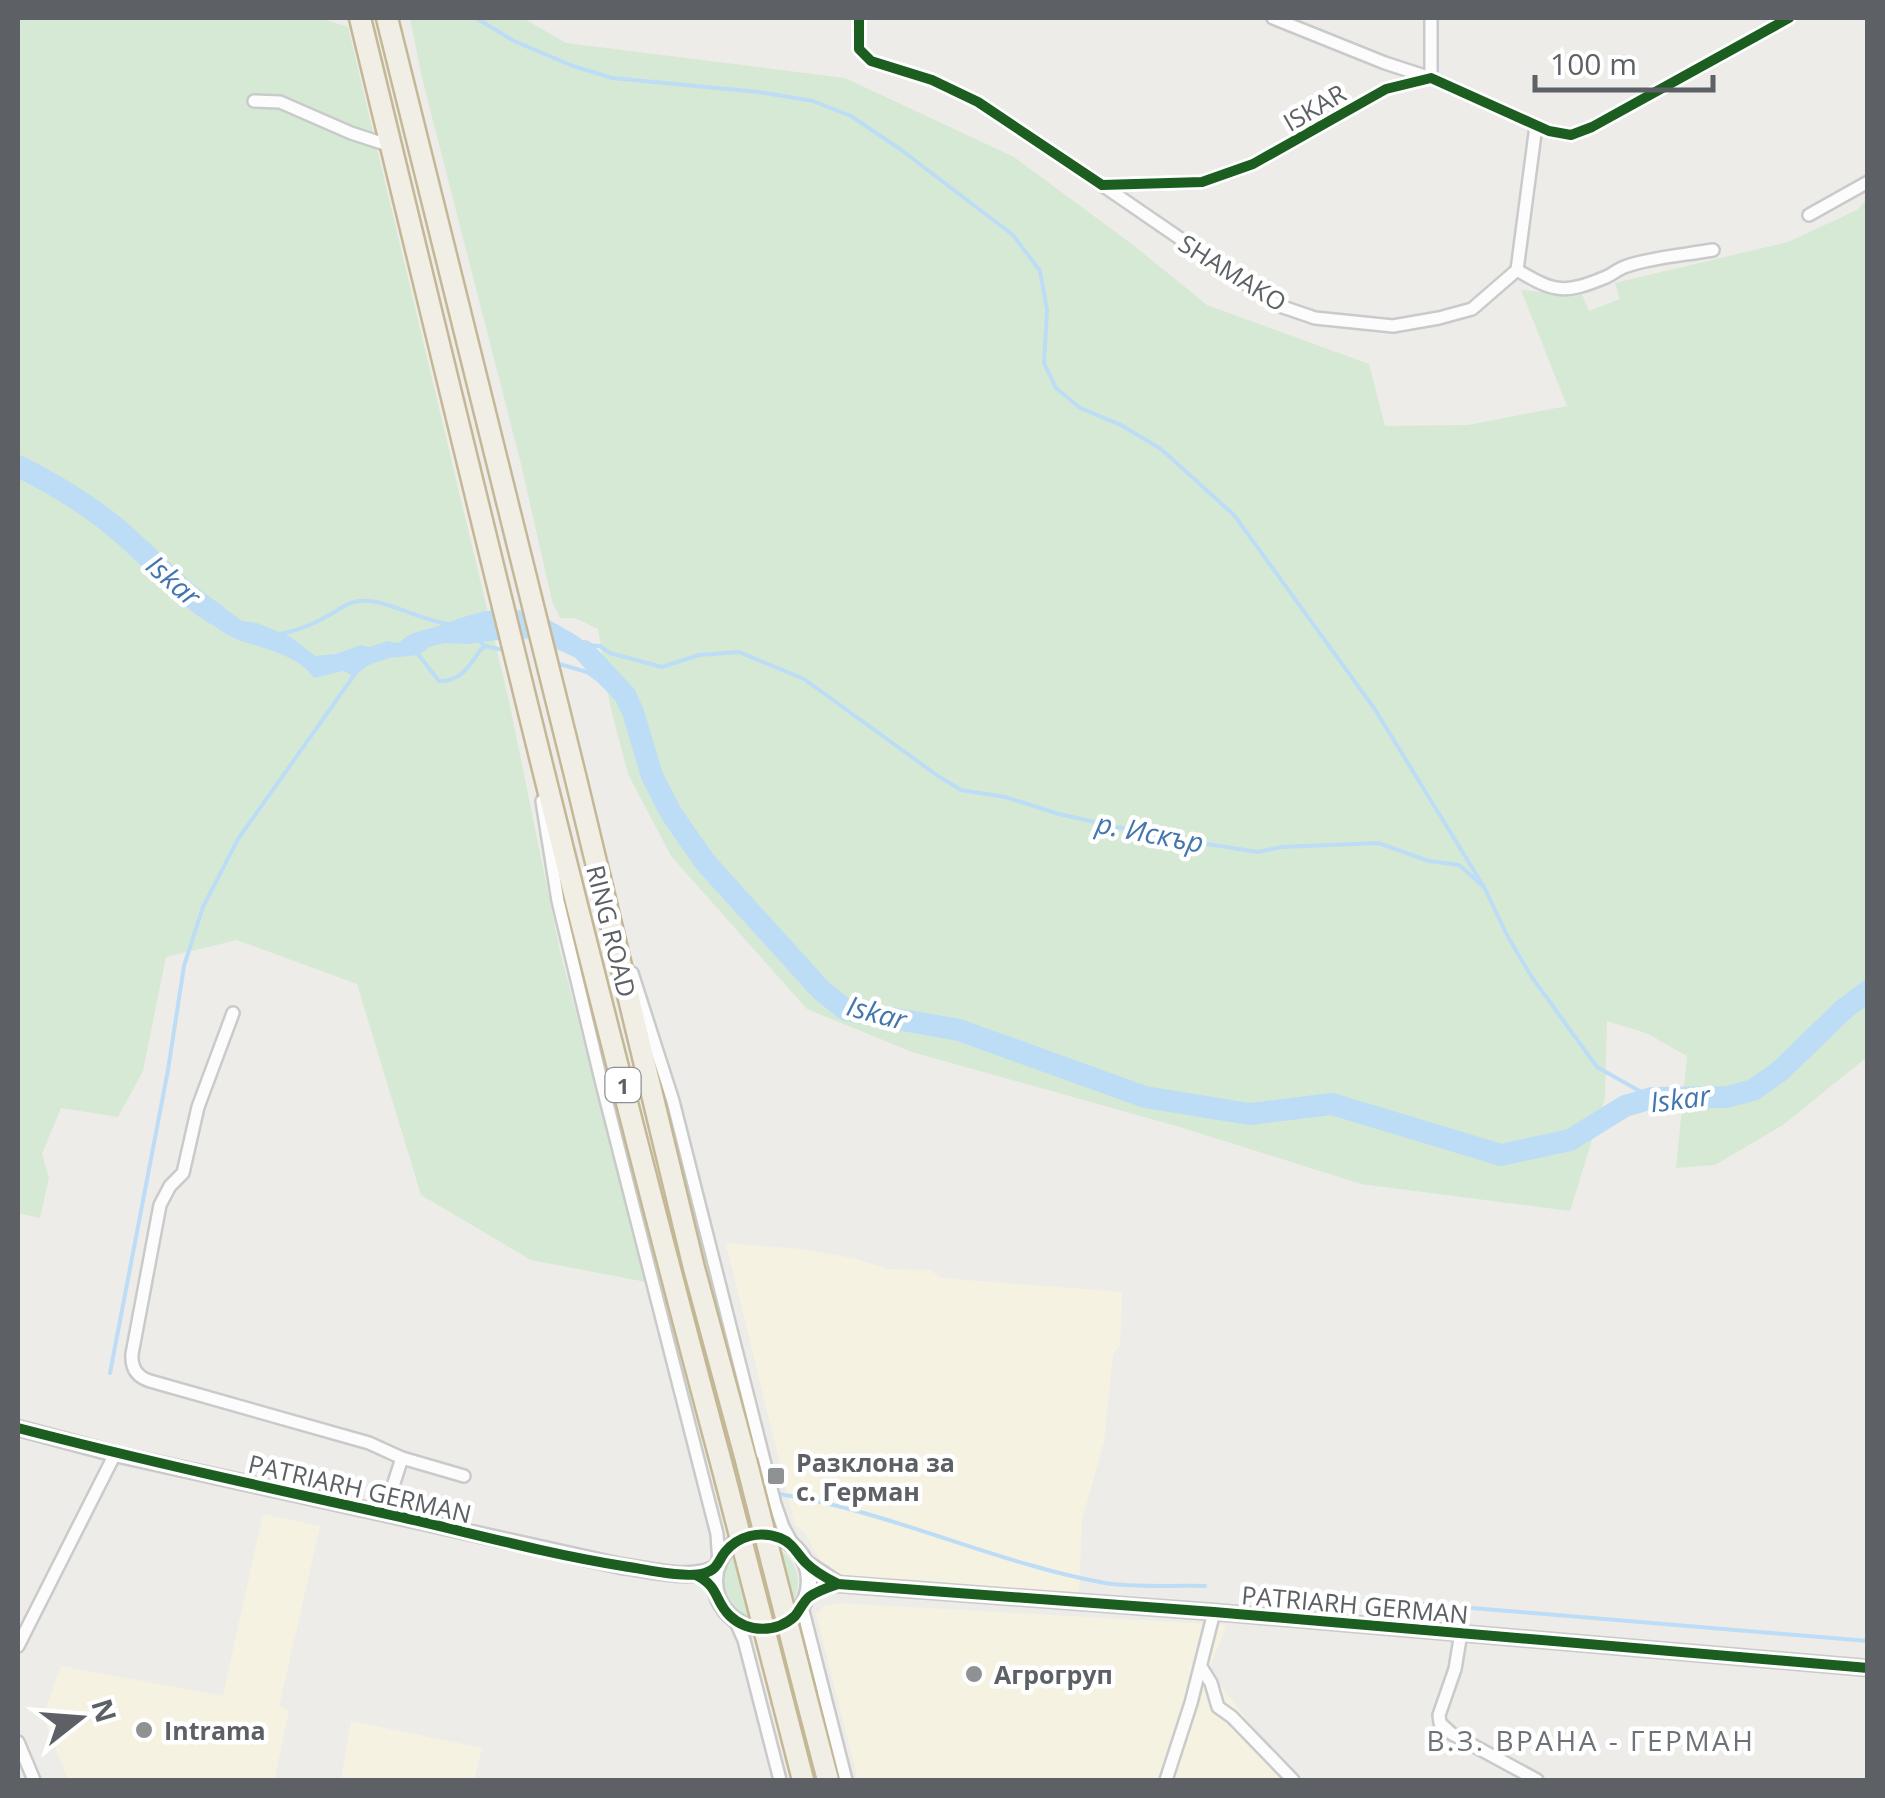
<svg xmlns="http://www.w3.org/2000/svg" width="1885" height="1798" viewBox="0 0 1885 1798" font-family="'Open Sans',sans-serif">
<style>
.commercial{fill:#f6f2e2}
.green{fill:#d6e9d4}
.water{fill:#bdddf6}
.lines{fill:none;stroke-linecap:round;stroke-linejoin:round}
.stream{stroke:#bdddf6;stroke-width:4}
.river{stroke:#bdddf6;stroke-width:22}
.minor-casing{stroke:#c9caca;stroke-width:16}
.tertiary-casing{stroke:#c9caca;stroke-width:19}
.trunk-casing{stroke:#c4b796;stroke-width:25}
.minor{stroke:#fcfcfc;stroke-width:11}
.tertiary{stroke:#fcfcfc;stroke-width:14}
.trunk{stroke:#f1eee5;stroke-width:20}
.trunk-bridge-casing{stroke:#c4b796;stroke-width:25;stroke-linecap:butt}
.trunk-bridge{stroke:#f1eee5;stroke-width:20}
.cycleway-casing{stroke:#fff;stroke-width:16}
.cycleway{stroke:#1b5e20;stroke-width:10}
.poi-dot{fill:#8f9293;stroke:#fff;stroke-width:4}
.labels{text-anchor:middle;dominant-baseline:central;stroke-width:9;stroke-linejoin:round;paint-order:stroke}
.shield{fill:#fff;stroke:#8e9093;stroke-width:2.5}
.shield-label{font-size:22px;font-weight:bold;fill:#5d6165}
.street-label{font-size:25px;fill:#5d6165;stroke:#fff}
.poi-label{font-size:25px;font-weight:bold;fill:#5d6165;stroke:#fff;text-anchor:start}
.water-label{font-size:28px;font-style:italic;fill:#4476ae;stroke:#fff}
.neighbourhood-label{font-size:28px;letter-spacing:2.5px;fill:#6e7377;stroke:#fff}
</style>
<rect width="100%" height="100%" fill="#edece8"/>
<g class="commercial">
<path d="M726,1243L801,1249L852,1258L889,1269L930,1270L941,1278L1122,1292L1120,1346L1113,1354L1104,1442L1082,1520L1079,1593L840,1577L826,1571L804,1532L795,1525Z"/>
<path d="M263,1514L320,1526L279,1707L289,1710L274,1780H68L43,1716L61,1666L223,1696Z"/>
<path d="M838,1603L1227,1625L1208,1670L1294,1780H858L816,1614L825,1606Z"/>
<path d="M351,1721L482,1748L474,1780H341Z"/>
</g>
<g class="green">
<path d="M18,18H320L348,27L509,701L560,951L646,1282L531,1260L421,1195L357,984L237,940L166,957L143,1071L118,1117L61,1108L42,1154L49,1178L40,1218L18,1213Z"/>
<path d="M410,18H523L566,43L845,78L1014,157L1133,245L1207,305L1369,364L1385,426L1468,425L1567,406L1521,290L1549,293L1580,290L1589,311L1620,299L1615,283L1788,242L1857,210L1867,199V1057L1783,1125L1715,1165L1676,1168L1687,1056L1646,1033L1607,1021L1605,1098L1570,1211L1361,1184L1180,1127L912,1052L807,1009L671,856L628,774L610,705L598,629L575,618H560L552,601L521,464L422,78Z"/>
<circle cx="761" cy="1582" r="37"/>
</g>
<path class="water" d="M201,591L242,621L257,623L291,637L315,656L336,654L361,645L370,647L387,641L399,643C411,630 425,631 441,625C486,608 517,600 560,626C566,630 575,634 580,638C589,646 596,660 603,670L534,639L514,638L467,644L444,643L429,647L419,655L389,658L369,665L354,676L343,671L314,678C296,653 262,649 236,639C217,631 199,613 183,601Z"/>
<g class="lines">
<g class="stream">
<path d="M476,18L514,41L573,66L612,78L759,92L813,101L851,116L900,149L1013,235L1040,271L1047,310L1044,363L1056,388L1080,408L1121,425L1161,449L1234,515L1374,708L1484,887"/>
<path d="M280,634C296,631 316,623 331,614C340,609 348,602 359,601C386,598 419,621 449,624"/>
<path d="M480,642L485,646L508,651"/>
<path d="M585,645L600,646L610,653L662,667L699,655L739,652L804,679L938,776L961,790L1005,797L1059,814L1157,836L1258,852L1282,847L1378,843L1429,861L1459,865L1484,887L1507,935L1531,976L1597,1067L1652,1098"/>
<path d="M417,653L439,681C461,682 470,665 481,649L484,648"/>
<path d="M556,663L587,672L613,691L625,695"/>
<path d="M110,1373L168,1070L184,966L203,907L238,839L355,674"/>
<path d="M779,1494C890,1511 994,1563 1105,1583C1137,1588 1173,1585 1205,1586"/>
<path d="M1365,1599L1868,1641"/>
</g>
<g class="river">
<path d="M18,466C52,483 86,503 116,528C151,557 176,589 215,614"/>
<path d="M584,651L625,695L633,712L652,776L671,813L705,862L821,990L846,1010L959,1030L1145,1097L1249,1114L1332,1104L1501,1155L1570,1140L1625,1106L1652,1098L1727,1097L1753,1090L1780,1071L1844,1009L1868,991"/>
</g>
<g class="minor-casing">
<g id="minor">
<path d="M859,18V49L871,61L932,80L978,102L1102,185L1202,182L1253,164L1386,89L1431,78L1549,131L1571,135L1592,127L1789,18"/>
<path d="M1273,18L1385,63L1431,78V18"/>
<path d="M254,101L280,102L351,133L391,146"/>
<path d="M1102,185L1277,305L1315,318L1393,326L1439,318L1472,309L1517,270L1536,126"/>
<path d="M1809,215L1868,182"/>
<path d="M1517,270C1555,293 1565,294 1606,277C1613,274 1619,268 1627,266C1653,257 1685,255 1713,250"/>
<path d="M542,801L558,901L602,1084L717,1534L719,1563"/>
<path d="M632,973L673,1101L775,1504L783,1527L793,1545"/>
<path d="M233,1013L198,1107L183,1173L170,1186L160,1205L132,1354C131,1368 137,1377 150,1381L369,1443L402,1458L384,1514"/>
<path d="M402,1458L464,1476"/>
<path d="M802,1607L846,1780"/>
<path d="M735,1620L744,1640L780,1780"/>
<path d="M1461,1633L1455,1669L1439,1715L1440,1723L1452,1734L1537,1780"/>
<path d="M18,1646L115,1454"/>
<path d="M1201,1667L1211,1683L1218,1707L1232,1717L1293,1780"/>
<path d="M18,1742L34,1780"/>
<path d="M1166,1780L1191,1703L1214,1612"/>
</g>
</g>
<g class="tertiary-casing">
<g id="tertiary">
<path d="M18,1428L115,1454L621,1566C649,1569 694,1583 718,1566"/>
<circle cx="762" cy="1581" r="47"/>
<path d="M805,1562L838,1584L1214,1612L1868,1668"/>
</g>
</g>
<g class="trunk-casing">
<g id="trunk">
<path d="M360,18C477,501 593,985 722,1466"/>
<path d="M387,18L575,775L694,1268L746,1460"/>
<path d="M806,1696L828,1780"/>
<path d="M783,1702L803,1780"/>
</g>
</g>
<use href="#minor" class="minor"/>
<use href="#tertiary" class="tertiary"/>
<use href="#trunk" class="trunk"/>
<g class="trunk-bridge-casing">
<g id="trunk-bridge">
<path d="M746,1460L806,1696"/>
<path d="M722,1466L783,1702"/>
</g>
</g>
<use href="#trunk-bridge" class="trunk-bridge"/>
<g class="cycleway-casing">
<g id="cycleway">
<path d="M859,18V49L871,61L932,80L978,102L1102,185L1202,182L1253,164L1386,89L1431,78L1549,131L1571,135L1592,127L1789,18"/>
<path d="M18,1428C145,1461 273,1489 401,1517C475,1534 548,1554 623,1566C644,1569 686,1579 705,1573C718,1569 718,1561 725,1552C738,1536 760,1530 780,1538C793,1543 797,1554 806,1563C814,1571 828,1579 838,1584L1214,1612L1868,1668"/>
<path d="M696,1575C720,1587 714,1601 730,1616C748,1633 777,1633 795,1616C800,1610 803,1602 809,1597C817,1591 829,1587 838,1584"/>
</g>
</g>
<use href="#cycleway" class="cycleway"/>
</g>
<g class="poi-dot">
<rect x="766" y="1466" width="20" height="20" rx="5"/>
<circle cx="974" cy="1674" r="10"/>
<circle cx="144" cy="1730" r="10"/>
</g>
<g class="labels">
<rect class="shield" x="605.5" y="1068" width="35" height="34" rx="8"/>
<g class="shield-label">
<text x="623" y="1085">1</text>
</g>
<g class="street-label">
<text transform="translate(1314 107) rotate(-30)">ISKAR</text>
<text transform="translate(1233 272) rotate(32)">SHAMAKO</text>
<text transform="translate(612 931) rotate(76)">RING ROAD</text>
<text transform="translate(360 1488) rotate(13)">PATRIARH GERMAN</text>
<text transform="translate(1355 1604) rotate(5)">PATRIARH GERMAN</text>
</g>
<g class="poi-label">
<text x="796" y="1462">Разклона за<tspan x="796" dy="29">с. Герман</tspan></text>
<text x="994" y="1674">Агрогруп</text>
<text x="164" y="1730">Intrama</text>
</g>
<g class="water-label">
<text transform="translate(174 580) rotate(41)">Iskar</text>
<text transform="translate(1150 832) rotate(11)">р. Искър</text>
<text transform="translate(877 1012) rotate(15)">Iskar</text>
<text transform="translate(1680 1098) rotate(-7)">Iskar</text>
</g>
<g class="neighbourhood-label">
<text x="1591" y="1740">В.З. ВРАНА - ГЕРМАН</text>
</g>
</g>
<rect width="1885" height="1798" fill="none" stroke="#5d6165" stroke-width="40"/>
<g transform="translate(80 1718) rotate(73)" stroke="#ffffff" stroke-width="8" paint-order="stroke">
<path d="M0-8L18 38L0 25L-18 38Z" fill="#5d6165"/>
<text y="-15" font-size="28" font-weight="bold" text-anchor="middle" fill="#5d6165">N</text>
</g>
<path d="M1535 75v15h178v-15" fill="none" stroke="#5d6165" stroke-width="5"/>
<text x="1550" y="75" font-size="30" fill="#5d6165" stroke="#ffffff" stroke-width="8" paint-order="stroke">100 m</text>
</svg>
